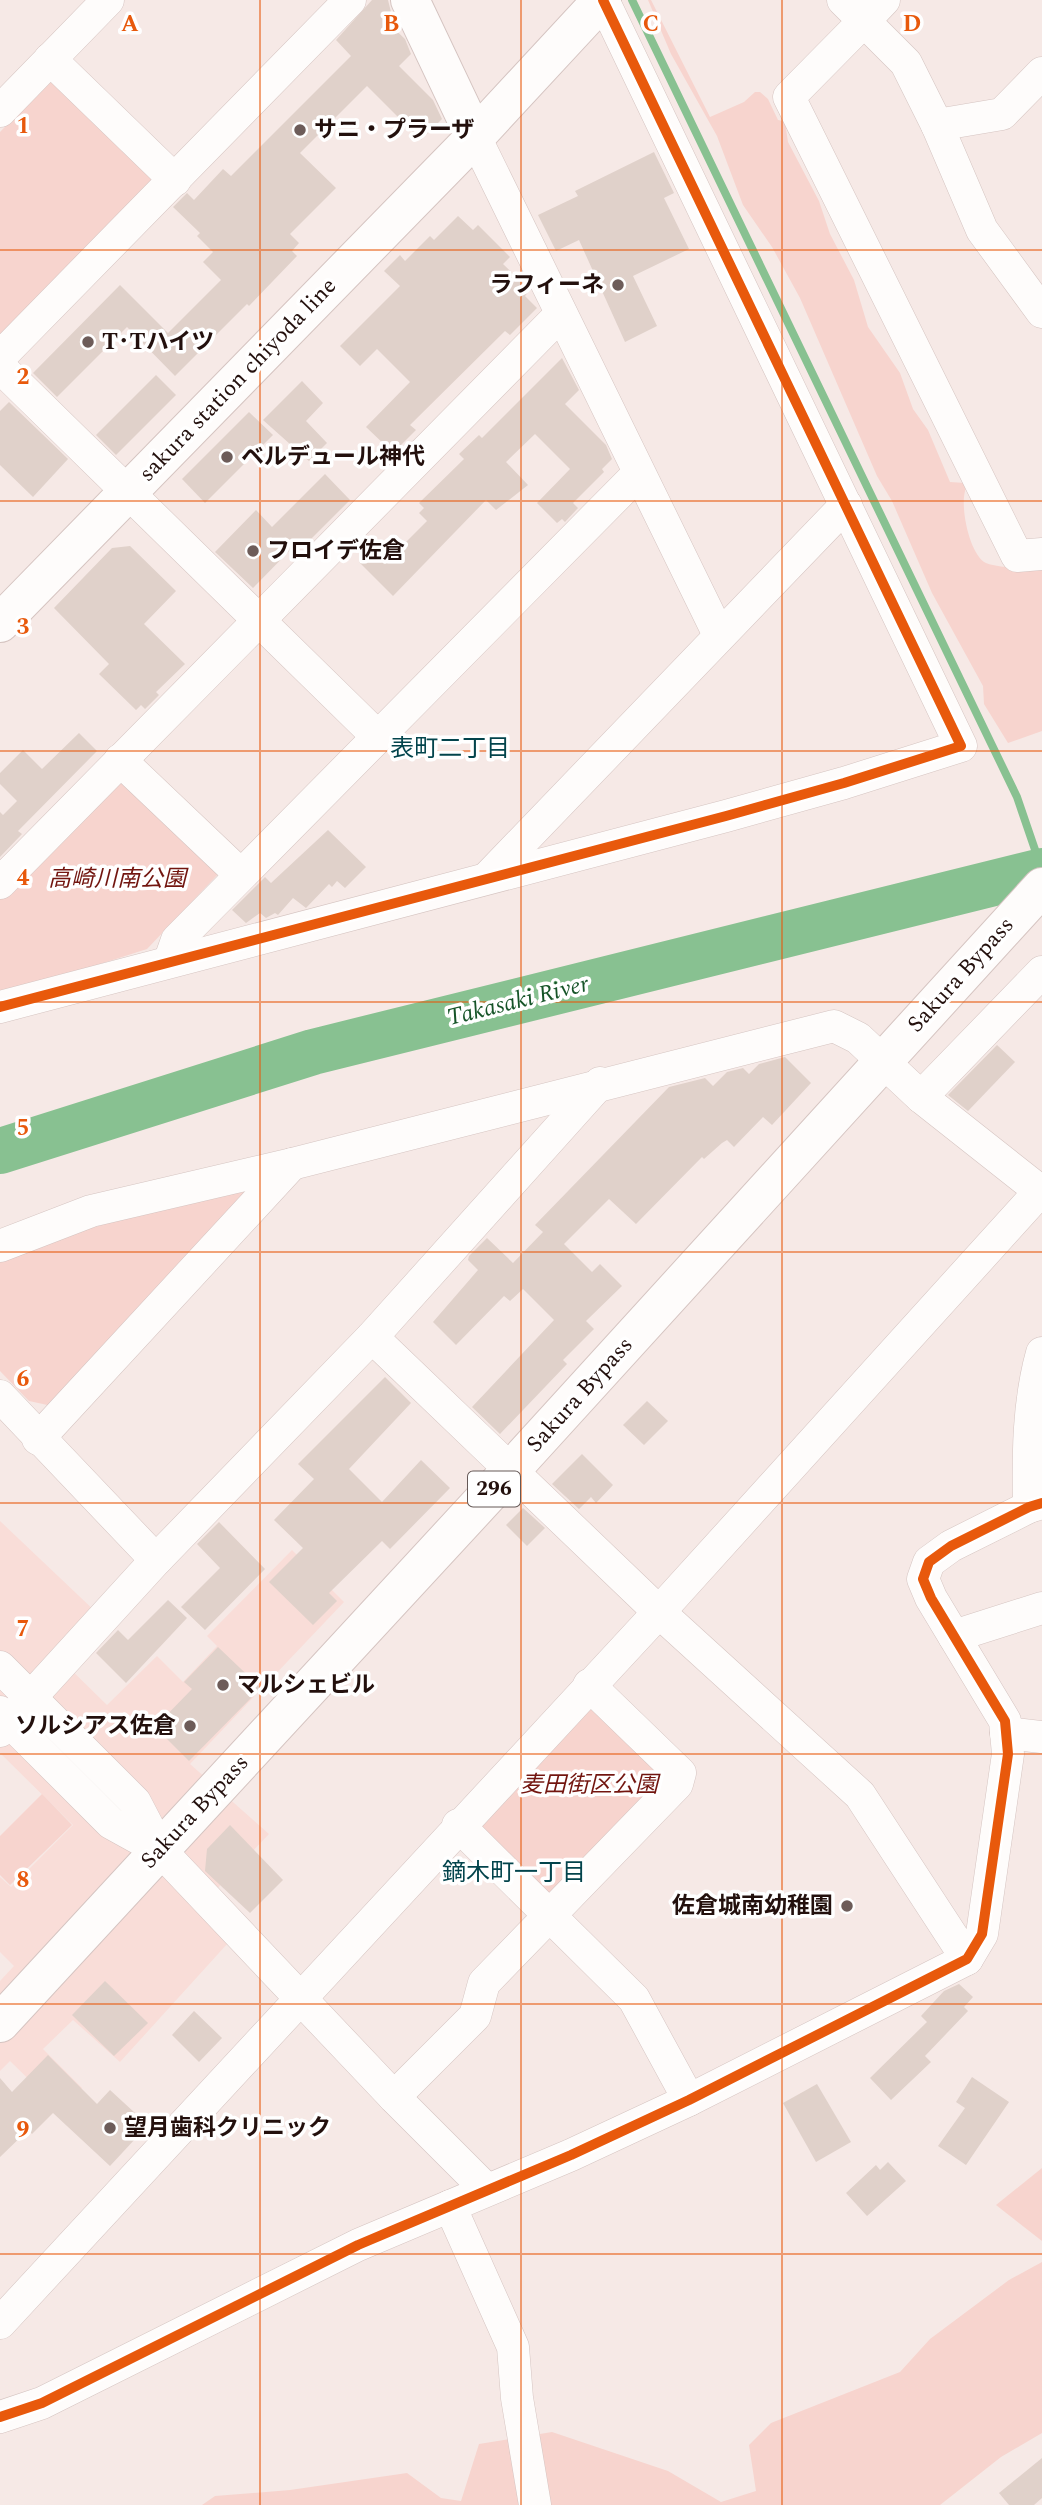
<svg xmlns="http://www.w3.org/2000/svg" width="1042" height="2505" viewBox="0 0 1042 2505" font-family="Spectral,'Noto Sans JP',serif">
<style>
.built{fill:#f9ddd8}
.green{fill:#f7d4ce}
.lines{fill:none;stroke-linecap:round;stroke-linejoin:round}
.stream{stroke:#88c191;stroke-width:8}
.river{stroke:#88c191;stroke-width:46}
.building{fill:#e0d1ca}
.minor-casing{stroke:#d5c4c1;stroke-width:33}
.major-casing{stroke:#d5c4c1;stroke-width:40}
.highway-casing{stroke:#d5c4c1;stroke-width:40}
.minor{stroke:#fefcfb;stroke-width:32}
.major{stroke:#fefcfb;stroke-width:38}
.highway{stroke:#fefcfb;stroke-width:38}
.cycleway-casing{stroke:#fff;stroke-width:15}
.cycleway{stroke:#e8590c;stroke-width:10}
.grid{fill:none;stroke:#e8590c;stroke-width:2;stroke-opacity:0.55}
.poi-dot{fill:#6d5c59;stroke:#fff;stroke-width:2.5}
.labels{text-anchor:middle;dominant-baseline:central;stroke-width:7;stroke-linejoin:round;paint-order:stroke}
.shield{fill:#fff;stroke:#655856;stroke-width:2}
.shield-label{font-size:21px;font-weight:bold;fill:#23100d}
.poi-label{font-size:23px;font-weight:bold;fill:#23100d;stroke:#fff;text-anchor:start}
.street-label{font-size:23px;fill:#23100d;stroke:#fff}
.park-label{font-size:23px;font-style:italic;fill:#72150f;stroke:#fff}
.neighbourhood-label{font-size:24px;fill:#03444c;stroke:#fff}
.water-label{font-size:24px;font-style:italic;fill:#165428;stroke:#fff}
.grid-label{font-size:23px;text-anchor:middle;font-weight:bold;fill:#e8590c;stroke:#fff;stroke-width:7;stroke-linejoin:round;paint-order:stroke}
</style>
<rect width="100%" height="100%" fill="#f6e9e6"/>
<path class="built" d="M0,1521L98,1614L56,1655L107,1705L157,1656L183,1682L217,1646L207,1636L292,1550L344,1602L190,1764L269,1834L196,1911L228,1943L120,2062L73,2020L43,2049L82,2088L60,2110L10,2061L0,2071V1981L14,1966L0,1952V1877L11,1887L73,1825L0,1753Z"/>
<g class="green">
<path d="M648,0H651L710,117L744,102L755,92H760L768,99L778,120L793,123L786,129L788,142L819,201L830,234L854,280L868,327L900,373L913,409L928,430L950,482L965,483L967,486C958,501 969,555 986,563C1001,569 1026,567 1042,569V731L1008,743L984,704L983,686L932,593L892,501L877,476L800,298L772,247L743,205L717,136L671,54Z"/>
<path d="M49,81L69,84L156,180L0,343V132Z"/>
<path d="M126,776L220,872L147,949L0,996V898L115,782Z"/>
<path d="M241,1181L250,1188L52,1406L29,1401L0,1371V1257Z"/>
<path d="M587,1701L670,1772L548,1895L474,1828Z"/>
<path d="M42,1794L72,1825L10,1885L0,1875V1836Z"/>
<path d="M1042,2168V2241L996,2205Z"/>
<path d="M1042,2262V2433L1001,2457L940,2505H202L215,2496L290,2490L407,2473L441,2498L461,2501L479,2444L552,2432L668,2471L721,2502L756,2491L749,2445L771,2423L900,2372L930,2339L1009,2280Z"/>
</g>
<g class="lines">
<path class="stream" d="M632,0L1017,797L1042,870"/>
<path class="river" d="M0,1151L313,1052L1042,871"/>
</g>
<g class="building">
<path d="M372,0H388L391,12L384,19L405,39L411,54L399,66L433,100L442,119L421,140L367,86L300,153L336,188L290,234L299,243L292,251L297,256L249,306L247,304L175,376L127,327L57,397L33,373L120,285L168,333L221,280L203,262L213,252L197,236L200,233L173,207L187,193L194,200L223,169L231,176L351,56L336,40Z"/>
<path d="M654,152L674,193L664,198L689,249L633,276L657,326L625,342L579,240L556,251L538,215L578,196L575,191Z"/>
<path d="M458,216L473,230L478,225L510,257L503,264L530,290L525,296L537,308L510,335L505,331L410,425L416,430L397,449L390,443L387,447L366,427L410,382L377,349L360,366L340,346L400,286L384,271L400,255L405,261L430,236L434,240Z"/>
<path d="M562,358L579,390L565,404L606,445L612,459L602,469L604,472L573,503L578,508L565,522L562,519L557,523L537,503L570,469L535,434L506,462L528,485L496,510L486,500L393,596L359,562L380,542L393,555L427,521L419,513L424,508L419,503L464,459L459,454L479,435L482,438Z"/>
<path d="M156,375L176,395L116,455L96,435Z"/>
<path d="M302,381L323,403L306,421L327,443L309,461L263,420Z"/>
<path d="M9,402L68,459L33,497L0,465V411Z"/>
<path d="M249,412L273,435L205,503L182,479Z"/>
<path d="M325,474L350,500L306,544L301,539L253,588L215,552L256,510L272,527Z"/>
<path d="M130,546L176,591L144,624L185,664L156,692L159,695L145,709L141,705L136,710L99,674L109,664L54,608L112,548Z"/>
<path d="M79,733L97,751L18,831L22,834L0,857V812L3,815L17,801L0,784V773L23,750L42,769Z"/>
<path d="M328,830L366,867L345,888L337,881L332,887L329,884L306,908L293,898L278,915L275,913L266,918L260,913L246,923L232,910L265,877L271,883Z"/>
<path d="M997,1045L1015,1062L968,1111L948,1095Z"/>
<path d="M785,1057L811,1083L772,1125L763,1117L734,1147L727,1140L722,1143L704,1159L702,1157L636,1224L609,1199L564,1244L592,1272L600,1264L622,1286L586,1321L594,1329L563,1360L567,1364L500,1434L472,1407L554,1320L523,1289L510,1301L504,1296L456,1345L433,1322L478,1270L468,1260L469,1256L487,1238L513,1263L543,1232L535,1225L669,1087L705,1078L713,1086L727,1072L743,1068L749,1074L759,1064Z"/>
<path d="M385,1377L411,1403L349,1469L382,1502L421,1460L450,1488L390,1549L382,1541L329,1593L337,1601L313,1625L269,1582L303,1548L274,1520L314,1479L298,1464Z"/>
<path d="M647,1401L668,1421L644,1445L623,1425Z"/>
<path d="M582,1454L613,1485L596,1503L591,1497L579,1509L552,1484Z"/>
<path d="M523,1508L545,1528L527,1546L506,1525Z"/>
<path d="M219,1522L265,1569L205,1630L181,1607L220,1568L197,1544Z"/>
<path d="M168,1600L187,1618L126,1683L96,1653L118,1630L128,1640Z"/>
<path d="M218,1647L261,1688L189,1761L155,1727L192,1689L184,1682Z"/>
<path d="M230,1825L283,1880L250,1913L205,1871L207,1849Z"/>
<path d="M105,1981L148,2023L114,2056L72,2015Z"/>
<path d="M959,1984L973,1997L964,2007L968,2011L925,2056L931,2062L891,2100L870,2078L927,2022L921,2016L944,1991Z"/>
<path d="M194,2011L222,2038L199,2062L172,2035Z"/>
<path d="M48,2055L97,2104L110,2090L148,2125L110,2166L53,2113L32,2134L28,2130L0,2157V2078L12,2092Z"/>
<path d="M972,2077L1009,2102L966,2165L938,2146L965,2108L956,2102Z"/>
<path d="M817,2084L851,2142L816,2162L783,2103Z"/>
<path d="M888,2162L906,2181L867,2216L846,2193L876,2165L880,2170Z"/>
<path d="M1042,2458V2498L1034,2505H1009L999,2493Z"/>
</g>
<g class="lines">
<g class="minor-casing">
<g id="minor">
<path d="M843,0L864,21L789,97L1017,556L1042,554"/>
<path d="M884,0L864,21L906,63L937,125L982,230L1042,312"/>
<path d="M50,59L175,180"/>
<path d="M0,111L108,0"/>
<path d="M937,125L1002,114L1042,73"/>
<path d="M475,137L719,635"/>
<path d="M0,357L350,0"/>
<path d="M0,367L376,735"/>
<path d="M120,760L240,874"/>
<path d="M488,877L846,505"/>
<path d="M0,883L561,314"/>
<path d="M170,960L177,940L638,474"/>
<path d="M0,1007L726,816L844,783L961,746L603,0"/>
<path d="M921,1097L1042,972"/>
<path d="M0,1246L91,1211L292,1164L834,1026L858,1038L921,1097L1040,1191"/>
<path d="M372,1337L659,1612L860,1795L967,1959"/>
<path d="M0,1396L156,1560"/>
<path d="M38,1439L292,1164"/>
<path d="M1029,1507C1028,1455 1028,1403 1042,1353"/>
<path d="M954,1636L1042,1608"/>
<path d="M0,1667L135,1802L160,1850L394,2097L486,2189"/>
<path d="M0,1712L111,1823L160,1850"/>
<path d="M0,1731L156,1560L372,1337L600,1083"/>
<path d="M1006,1733L1042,1737"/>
<path d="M458,1825L634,1999L689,2100"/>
<path d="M394,2097L475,2016L484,1983L677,1784L680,1773L589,1685"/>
<path d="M450,2206L513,2347L517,2398L535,2505"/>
<path d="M0,2323L659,1612L1042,1189"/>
<path d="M0,2417L42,2403L358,2245L571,2155L689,2100L967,1959L982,1934L1008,1754L1005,1721L931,1598L923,1579L929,1562L951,1546L1029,1507L1042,1503"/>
</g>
</g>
<g class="major-casing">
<g id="major">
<path d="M410,0L475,137"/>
<path d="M0,623L475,137L602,0"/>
</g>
</g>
<g class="highway-casing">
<path id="highway" d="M0,2023L511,1470L1042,887"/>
</g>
<use href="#minor" class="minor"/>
<use href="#major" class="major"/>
<use href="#highway" class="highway"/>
<g class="cycleway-casing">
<g id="cycleway">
<path d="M0,1007L726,816L844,783L961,746L603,0"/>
<path d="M0,2417L42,2403L358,2245L571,2155L689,2100L967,1959L982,1934L1008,1754L1005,1721L931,1598L923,1579L929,1562L951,1546L1029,1507L1042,1503"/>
</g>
</g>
<use href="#cycleway" class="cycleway"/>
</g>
<path class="grid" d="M260,0V2505M521,0V2505M782,0V2505M0,250H1042M0,501H1042M0,751H1042M0,1002H1042M0,1252H1042M0,1503H1042M0,1754H1042M0,2004H1042M0,2254H1042"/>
<g class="poi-dot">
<circle cx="300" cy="130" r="7"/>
<circle cx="618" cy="285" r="7"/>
<circle cx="88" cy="342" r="7"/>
<circle cx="227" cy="457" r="7"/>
<circle cx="253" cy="551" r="7"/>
<circle cx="223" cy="1685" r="7"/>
<circle cx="190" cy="1726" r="7"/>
<circle cx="847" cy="1906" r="7"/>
<circle cx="110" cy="2128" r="7"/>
</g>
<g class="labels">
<rect class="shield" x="468" y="1471.5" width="52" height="35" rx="5"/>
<g class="shield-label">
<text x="494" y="1489">296</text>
</g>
<g class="poi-label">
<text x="314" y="130">サニ・プラーザ</text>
<text x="604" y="285" text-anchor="end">ラフィーネ</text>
<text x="102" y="342">T･Tハイツ</text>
<text x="241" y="457">ベルデュール神代</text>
<text x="267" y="551">フロイデ佐倉</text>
<text x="237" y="1685">マルシェビル</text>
<text x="176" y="1726" text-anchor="end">ソルシアス佐倉</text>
<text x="833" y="1906" text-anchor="end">佐倉城南幼稚園</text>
<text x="124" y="2128">望月歯科クリニック</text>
</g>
<g class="street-label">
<text transform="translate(238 380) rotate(-46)">sakura station chiyoda line</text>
<text transform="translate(961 975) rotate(-48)">Sakura Bypass</text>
<text transform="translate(580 1395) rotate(-48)">Sakura Bypass</text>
<text transform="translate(195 1812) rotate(-47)">Sakura Bypass</text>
</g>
<g class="park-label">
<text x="117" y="879">高崎川南公園</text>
<text x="589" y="1785">麦田街区公園</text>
</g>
<g class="neighbourhood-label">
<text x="450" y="749">表町二丁目</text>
<text x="514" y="1873">鏑木町一丁目</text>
</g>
<g class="water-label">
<text transform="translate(518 1001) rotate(-14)">Takasaki River</text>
</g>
</g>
<g class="grid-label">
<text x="130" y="31">A</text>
<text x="391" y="31">B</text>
<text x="651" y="31">C</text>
<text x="912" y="31">D</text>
<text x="23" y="133">1</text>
<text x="23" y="384">2</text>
<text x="23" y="634">3</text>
<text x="23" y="885">4</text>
<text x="23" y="1135">5</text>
<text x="23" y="1386">6</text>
<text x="23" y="1636">7</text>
<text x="23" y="1887">8</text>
<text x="23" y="2137">9</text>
</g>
</svg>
